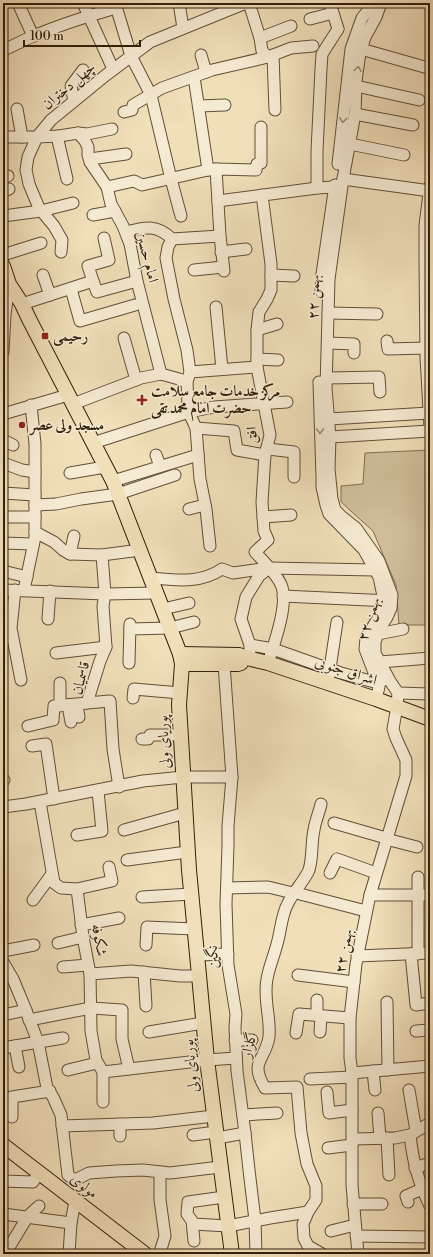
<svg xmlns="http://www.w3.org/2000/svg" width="433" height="1257" viewBox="0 0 433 1257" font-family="'Libre Bodoni',Amiri,serif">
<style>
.green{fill:#d0be9b;stroke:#816e52}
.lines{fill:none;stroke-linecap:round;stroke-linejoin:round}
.minor-casing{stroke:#624e36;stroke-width:13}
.major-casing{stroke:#321e0a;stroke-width:16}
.minor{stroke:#f5ead2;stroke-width:11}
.major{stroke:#f0dfb9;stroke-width:14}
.oneway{stroke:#9d8e78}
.poi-dot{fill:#8f2418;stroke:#f5ead2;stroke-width:1.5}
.labels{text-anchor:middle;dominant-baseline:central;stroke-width:3;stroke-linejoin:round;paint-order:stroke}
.street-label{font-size:15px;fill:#321e0a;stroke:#f5ead2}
.poi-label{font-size:15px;font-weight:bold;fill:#321e0a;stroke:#f5ead2;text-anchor:start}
</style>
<rect width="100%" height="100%" fill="#f0dfb9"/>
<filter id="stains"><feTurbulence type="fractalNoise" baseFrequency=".005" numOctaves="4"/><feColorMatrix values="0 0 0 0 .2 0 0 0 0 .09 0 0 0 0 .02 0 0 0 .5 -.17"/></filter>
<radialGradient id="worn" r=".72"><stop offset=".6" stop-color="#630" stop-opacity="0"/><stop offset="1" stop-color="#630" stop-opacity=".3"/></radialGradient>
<path class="green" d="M430,450L429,625H399L396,585L373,531L341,502V486L363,484L365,453Z"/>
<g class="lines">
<g class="minor-casing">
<g id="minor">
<path d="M18,3L33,36"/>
<path d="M83,3L113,69"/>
<path d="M115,3L131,56L151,95L171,179L181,216"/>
<path d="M179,3L183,28"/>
<path d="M249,3L260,38L262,51L268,57"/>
<path d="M330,3L338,29"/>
<path d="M310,19L333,13"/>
<path d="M260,38L291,26"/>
<path d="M361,49L428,68"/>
<path d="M3,50C14,46 23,40 34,36C61,24 88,16 116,8"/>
<path d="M201,55L206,72"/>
<path d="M273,55L275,110"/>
<path d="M194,77L208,170"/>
<path d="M356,86L419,100"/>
<path d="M74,101L71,86L83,70"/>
<path d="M199,106L225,105"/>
<path d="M17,109L22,137"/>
<path d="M124,112L132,110L133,105L162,88L212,70L268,57L291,48L313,46"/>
<path d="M355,114L413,125"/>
<path d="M78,133L85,141L88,147V155L90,162L107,187L111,204L123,226L130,244L137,281L161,374"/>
<path d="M57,136L67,179"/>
<path d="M3,137H37L51,120L106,75L150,42L246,3"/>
<path d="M350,144L404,155"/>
<path d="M90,159L126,154"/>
<path d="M338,164L351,49L362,18L370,8L372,3"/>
<path d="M216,169L220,236L224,271"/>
<path d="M3,177L8,176"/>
<path d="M343,179L423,190"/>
<path d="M430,186L425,225V262L426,357L430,428"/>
<path d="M107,187L134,181L142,185L208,170L216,169L256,170L257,164L261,163V127"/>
<path d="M317,188V151L321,69L322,54L338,29"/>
<path d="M3,191L9,189"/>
<path d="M262,195L271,264V290L267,299L259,312L257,330V367L270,435L265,455L264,470L262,502L264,531L268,540L255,552C263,561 278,575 282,587C288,606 274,644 268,663"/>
<path d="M218,201L317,188L334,187"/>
<path d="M93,215L115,211"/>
<path d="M3,216L41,211L73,203"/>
<path d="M126,232C145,227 157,224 172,239L220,236"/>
<path d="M172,239L168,247L166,258L174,299L187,350L190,372L187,382L188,405L190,415L196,428L200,479L206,509L210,546"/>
<path d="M61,252L62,240L54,226L39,208L29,184L26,170L28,157L37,137L59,136L78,133L87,134L112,129"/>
<path d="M221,252L246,249"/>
<path d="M3,255L41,243"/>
<path d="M194,270L223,267"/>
<path d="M43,275L50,295"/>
<path d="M271,275L294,276"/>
<path d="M93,281L97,292L137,281"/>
<path d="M71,289L80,321L135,305"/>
<path d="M321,291L322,274L335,185"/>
<path d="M22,304L93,281L88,266L109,260L104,238"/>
<path d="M216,307L222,369"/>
<path d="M328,313L377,314"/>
<path d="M257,330L277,324"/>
<path d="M124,338L136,380"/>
<path d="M387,341L388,349L426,348"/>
<path d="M328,343L354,344V353"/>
<path d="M3,352L5,315L9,284"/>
<path d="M257,359L278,360"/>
<path d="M190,372L257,367"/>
<path d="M327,378L379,377L380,392"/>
<path d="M319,382L322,477V487L326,505L329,514L364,550L379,577L384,601L380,615L366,638L365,649L378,683L379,687L376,699"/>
<path d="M73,404L141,378L161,374L179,379L187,382"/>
<path d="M3,414L68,395"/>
<path d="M329,419L429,413"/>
<path d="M196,428L234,431L237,450L265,455"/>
<path d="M330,437L430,431"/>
<path d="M3,440L13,445"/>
<path d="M93,443L189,412L214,407L287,402"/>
<path d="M268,449L294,452V477"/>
<path d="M156,455L160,466"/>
<path d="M3,463L22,470L35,472"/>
<path d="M70,473L105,467"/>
<path d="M113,481L198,455"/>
<path d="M3,493L35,495"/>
<path d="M35,505L56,504L81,499L118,494L175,475"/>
<path d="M189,509L205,505"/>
<path d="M3,517H35"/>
<path d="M263,517L291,515"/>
<path d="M35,532L54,542L63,550L70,554L102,555L140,550"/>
<path d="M3,543L33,544"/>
<path d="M70,554L74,536"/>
<path d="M102,555L105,594L103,606L106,647L100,661L87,703L110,701L113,749L119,787"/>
<path d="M3,571L27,577"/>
<path d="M151,578C176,580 200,584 222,569L233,573L269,568L375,570"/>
<path d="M3,590L105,594L156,593"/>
<path d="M15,590L11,628L21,680"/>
<path d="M24,590L35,537V444L31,405"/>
<path d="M283,596L390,601"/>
<path d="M163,609L189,603"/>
<path d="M48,619L50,591"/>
<path d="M130,629L170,628L194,622"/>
<path d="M378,634L403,629"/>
<path d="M250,645L273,649L341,673L378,683L382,681"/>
<path d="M250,651V645L241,619L246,597L259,576L269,568"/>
<path d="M56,653L106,647"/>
<path d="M380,662L430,658"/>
<path d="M129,663L130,624"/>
<path d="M224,664L232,777L228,826V846L226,904L228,965L236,1014L235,1027L237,1071L245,1133L249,1170L255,1220L256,1254"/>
<path d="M329,675L337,622"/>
<path d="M398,693L430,694"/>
<path d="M133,698L134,689L180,693"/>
<path d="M68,705L71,722"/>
<path d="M77,705L79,717"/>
<path d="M60,706V683"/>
<path d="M28,726L53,720L54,706L87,703"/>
<path d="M142,739H148L150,735H181"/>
<path d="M32,746L46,744L54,799"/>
<path d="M3,780H4"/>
<path d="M40,802L54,883L61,888L77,889L83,937L90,974L91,1031L96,1060L103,1072V1102"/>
<path d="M321,804C319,813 315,822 314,830C311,843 313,857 309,870C306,878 293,893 288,903C281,916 281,931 277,944C274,956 269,967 267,979C263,999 271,1018 269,1037C265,1061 249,1061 265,1088L297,1087L301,1133L307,1164L316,1186V1200L308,1212L303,1224L304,1238L308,1246L322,1254"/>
<path d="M3,807L26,804L143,781L183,777H232"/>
<path d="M334,823L386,838"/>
<path d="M124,830L185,813"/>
<path d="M77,835L102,831L98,791"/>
<path d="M386,839L417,847"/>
<path d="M127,860L187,852"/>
<path d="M330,873L337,859L376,873"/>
<path d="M418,877V954"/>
<path d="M227,888L268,887L293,893"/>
<path d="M77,889L112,881L109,867"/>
<path d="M300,894L366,911"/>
<path d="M370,895H430"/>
<path d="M142,897L191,894"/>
<path d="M33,900L52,874"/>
<path d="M81,925L119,918"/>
<path d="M58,943L83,937"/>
<path d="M146,945L147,927L194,929"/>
<path d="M3,951L34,945"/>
<path d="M411,954L416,1005L430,1003"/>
<path d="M197,955L228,954"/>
<path d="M357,956L430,953"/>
<path d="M3,962L13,979L23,1003L38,1042L47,1088L53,1097L61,1115L68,1175L73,1179H77L89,1173L116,1171L143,1170L170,1173L220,1167"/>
<path d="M63,967L88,965"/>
<path d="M144,972L146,1006"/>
<path d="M90,974L131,971L180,976H199"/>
<path d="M298,975L354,982"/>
<path d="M387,1002L388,1070"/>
<path d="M3,1015L26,1010"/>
<path d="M317,1015V1000"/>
<path d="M29,1020L91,1008L122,1010V1039L129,1069"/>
<path d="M416,1031L430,1030"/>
<path d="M149,1032L203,1023"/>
<path d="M320,1032L321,1016"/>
<path d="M296,1033L299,1014L350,1018"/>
<path d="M235,1040H252"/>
<path d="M15,1046L19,1067"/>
<path d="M3,1048L63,1038"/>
<path d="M68,1070L97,1063"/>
<path d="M373,1071L375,1090"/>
<path d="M103,1072L207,1060L236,1058"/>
<path d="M352,1073L430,1066"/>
<path d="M310,1079L352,1077"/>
<path d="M409,1090L416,1131"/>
<path d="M327,1092L329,1113L352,1110"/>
<path d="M378,1113L380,1138"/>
<path d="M243,1115L277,1113"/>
<path d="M12,1117V1097L50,1091"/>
<path d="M120,1124V1136"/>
<path d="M62,1126L153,1123L214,1116"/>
<path d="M193,1135L216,1132"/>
<path d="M410,1135C413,1162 418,1181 430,1206"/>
<path d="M217,1138L245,1133"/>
<path d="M387,1138L389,1175"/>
<path d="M353,1139L395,1138L410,1135L430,1123"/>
<path d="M328,1148L352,1145"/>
<path d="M415,1168L430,1163"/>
<path d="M160,1172V1200L165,1236L161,1249"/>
<path d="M3,1181L33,1182L39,1173"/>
<path d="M408,1202L406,1196L422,1189L430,1188"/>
<path d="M353,1204H382"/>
<path d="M3,1214L71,1223"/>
<path d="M193,1224L228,1226L270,1218L308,1212"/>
<path d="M331,1231L355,1225"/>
<path d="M356,1236L430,1237"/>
<path d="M194,1241L192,1221L187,1214L188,1202L224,1197"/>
<path d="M5,1254L28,1216L39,1206"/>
<path d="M69,1254L71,1223L75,1201"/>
<path d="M358,1254L352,1185V1073L350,1058V1018L356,964L370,895L406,776V760L396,738L393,729L397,706L398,693L390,681L375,653V642L379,630L387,617L391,608L392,595L379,561L356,528L341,516L335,510L332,499L329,469L330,437L326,388L329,279L343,179L355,114L356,81L360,53L365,37L376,17L381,3"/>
</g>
</g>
<g class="major-casing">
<g id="major">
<path d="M3,266L9,284L22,304L29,319L113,481L180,654L182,664L179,705L189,870L207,1060L232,1254"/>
<path d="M180,654L239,655L251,659L268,663L376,699L430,719"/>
<path d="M182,664H238L241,663"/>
<path d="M3,1145L145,1254"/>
</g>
</g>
<use href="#minor" class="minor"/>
<use href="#major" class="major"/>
</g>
<defs><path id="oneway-chevron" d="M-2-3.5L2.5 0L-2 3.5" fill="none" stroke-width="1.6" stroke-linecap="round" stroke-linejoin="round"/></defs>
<g class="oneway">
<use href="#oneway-chevron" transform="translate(358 69) rotate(-82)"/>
<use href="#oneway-chevron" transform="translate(343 120) rotate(96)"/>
<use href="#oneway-chevron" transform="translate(320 431) rotate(89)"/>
</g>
<g class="poi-dot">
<rect x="41" y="332" width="8" height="8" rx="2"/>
<path d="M140 394h4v4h4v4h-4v4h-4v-4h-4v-4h4z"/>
<circle cx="22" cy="425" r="4"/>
</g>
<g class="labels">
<g class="street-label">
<text transform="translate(69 86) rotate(-40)">چهل دختران</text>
<text transform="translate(147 257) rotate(76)">امام حسین</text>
<text transform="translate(314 297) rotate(-88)">۲۲ بهمن</text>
<text transform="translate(252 435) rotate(-89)">افق</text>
<text transform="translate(369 619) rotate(-73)">۲۲ بهمن</text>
<text transform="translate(346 671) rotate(18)">اشراق جنوبی</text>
<text transform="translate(81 678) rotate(-76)">قاسمیان</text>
<text transform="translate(164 742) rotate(-93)">پوریای ولی</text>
<text transform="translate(99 940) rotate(80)">شکوفه</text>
<text transform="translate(344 951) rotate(-80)">۲۲ بهمن</text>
<text transform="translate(213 957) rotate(-94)">نگین</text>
<text transform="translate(249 1045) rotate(-75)">گلزار</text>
<text transform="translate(191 1066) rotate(-96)">پوریای ولی</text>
<text transform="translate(84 1186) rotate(38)">مولوی</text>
</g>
<g class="poi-label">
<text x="53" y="336">رحیمی</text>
<text x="151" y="391">مرکز خدمات جامع سلامت<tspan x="151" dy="17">حضرت امام محمد تقی</tspan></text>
<text x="30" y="425">مسجد ولی عصر</text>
</g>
</g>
<rect width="433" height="1257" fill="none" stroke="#f0dfb9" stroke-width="16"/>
<rect x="4" y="4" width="425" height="1249" fill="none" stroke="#321e0a" stroke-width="2"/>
<rect x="8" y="8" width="417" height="1241" fill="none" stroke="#321e0a"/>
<path d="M24 40v6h116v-6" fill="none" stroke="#321e0a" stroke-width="2"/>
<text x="30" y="40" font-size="12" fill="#321e0a" stroke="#f5ead2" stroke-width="3" paint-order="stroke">100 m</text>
<rect width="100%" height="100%" filter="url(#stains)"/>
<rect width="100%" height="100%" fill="url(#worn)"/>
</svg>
